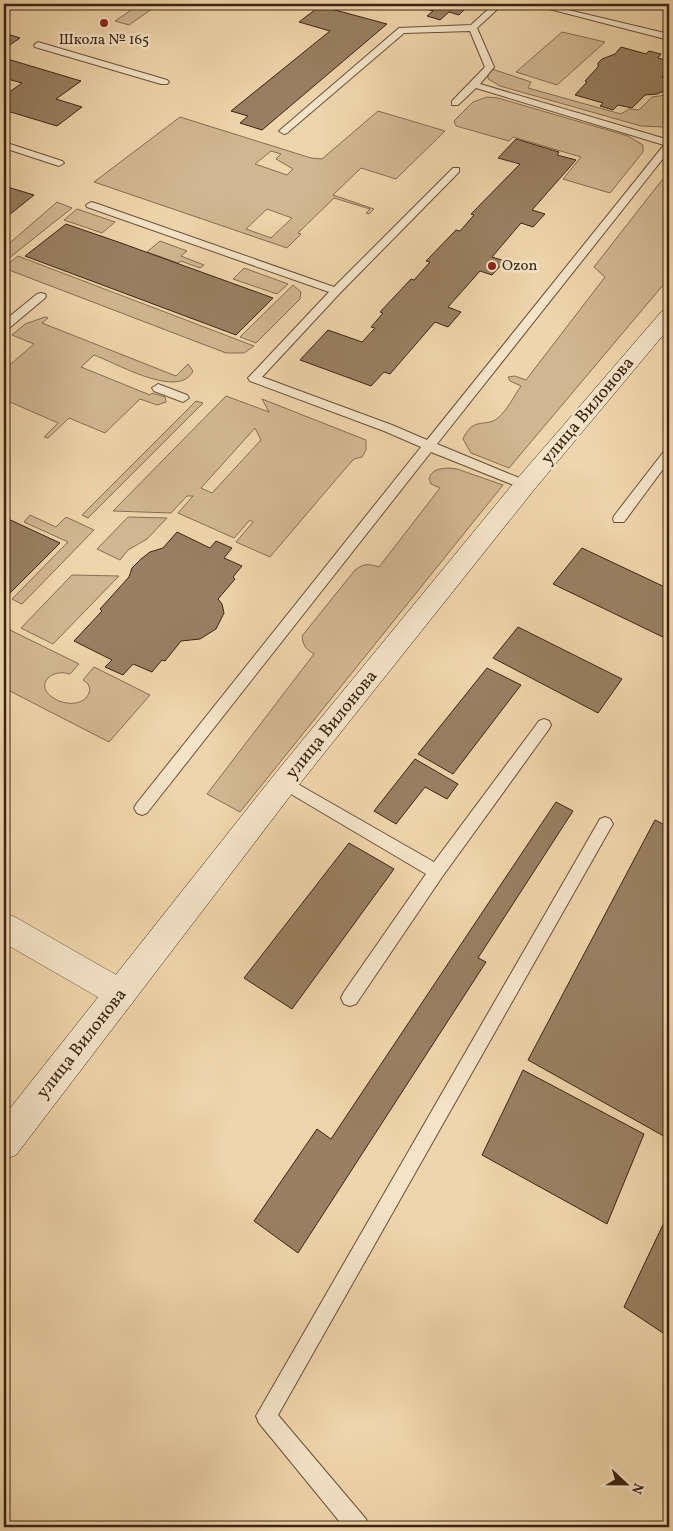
<svg xmlns="http://www.w3.org/2000/svg" width="673" height="1531" viewBox="0 0 673 1531" font-family="Vollkorn,serif">
<style>
.green{fill:#d1b791;stroke:#866e52;fill-rule:evenodd}
.building{fill:#998062;stroke:#3c2412}
.lines{fill:none;stroke-linecap:round;stroke-linejoin:round}
.lane-casing{stroke:#695038;stroke-width:2}
.street-casing{stroke:#695038;stroke-width:1}
.secondary-casing{stroke:#3c2412;stroke-width:1}
.lane{fill:#f5e4c8;fill-rule:evenodd}
.street{fill:#f5e4c8;fill-rule:evenodd}
.secondary{fill:#f5e4c8;fill-rule:evenodd}
.poi-dot{fill:#8f2418;stroke:#f5e4c8;stroke-width:2}
.labels{text-anchor:middle;dominant-baseline:central;stroke-width:5;stroke-linejoin:round;paint-order:stroke}
.far-poi-label{font-size:15px;fill:#3c2412;stroke:#f5e4c8}
.street-label{font-size:18px;fill:#3c2412;stroke:#f5e4c8}
</style>
<rect width="100%" height="100%" fill="#efd5ab"/>
<filter id="stains"><feTurbulence type="fractalNoise" baseFrequency=".004" numOctaves="4"/><feColorMatrix values="0 0 0 0 .2 0 0 0 0 .09 0 0 0 0 .02 0 0 0 .5 -.17"/></filter>
<radialGradient id="worn" r=".72"><stop offset=".6" stop-color="#630" stop-opacity="0"/><stop offset="1" stop-color="#630" stop-opacity=".3"/></radialGradient>
<g class="green">
<path d="M140,4H159L129,25L115,21Z"/>
<path d="M562,32L605,42L557,85L516,72Z"/>
<path d="M492,69L531,82L528,88L621,114L629,109L639,110L652,97L666,95L669,92V125L663,127L641,126L500,86L488,79V75Z"/>
<path d="M487,97L498,98L628,136L643,145V152L610,193L563,179L581,157L513,137L509,141L456,126L454,121L473,102Z"/>
<path d="M378,111L445,131L396,179L361,168L333,195L374,209L369,214L366,213L370,209L334,198L298,233L301,234L287,248L94,182L180,117L311,158L322,159ZM271,151L281,154L276,159L293,169L287,175L255,164ZM267,209L292,218L271,238L246,229Z"/>
<path d="M669,171V278L509,468L471,453L463,439C473,416 485,428 498,418C507,410 515,395 521,386L510,381L508,377L515,376L526,380L605,277L594,267Z"/>
<path d="M57,202L72,208L4,262V248Z"/>
<path d="M77,209L115,222L102,233L64,220Z"/>
<path d="M160,241L187,251L181,256L204,265L200,268L181,261L178,263L147,252Z"/>
<path d="M18,256L254,346L244,353H226L9,270L8,264Z"/>
<path d="M244,268L288,284L277,294L233,279Z"/>
<path d="M293,285L301,292L300,299L256,343L240,337Z"/>
<path d="M45,317L48,318L42,323L176,376L188,364L193,371C179,400 116,363 94,355L81,367L150,395L152,393L165,397L166,402L157,405L140,399L105,433L69,418L48,438L44,437L58,423L10,402L4,408V370L34,344L12,335L25,324Z"/>
<path d="M226,396L269,412L262,399L366,440V450L362,457L354,459L344,470L270,557L236,542L253,522L250,520L234,538L178,513L193,496H187L171,513L113,511ZM255,428L261,440L212,493L201,488Z"/>
<path d="M196,401L203,403L88,518L82,515Z"/>
<path d="M448,468L457,469L503,485L240,812L207,794L314,654C306,649 303,646 302,636L355,570C364,563 370,564 379,567L440,488L431,484L429,479C432,469 439,469 448,468Z"/>
<path d="M30,515L56,527L66,517L94,530L22,604L12,599L68,542L24,522Z"/>
<path d="M128,517L167,518L147,539L128,550L120,560L97,549Z"/>
<path d="M72,575L119,576L53,644L21,628Z"/>
<path d="M6,628L79,664L70,674C63,672 54,672 48,678C31,697 85,718 90,689L88,684L83,680L94,667L150,695L109,742L4,688V629Z"/>
</g>
<g class="building">
<path d="M419,4H470L459,15L449,12L440,20L427,16L433,11L416,6Z"/>
<path d="M320,6L387,24L262,130L240,123L248,116L231,111L330,31L299,22Z"/>
<path d="M4,33L20,38L4,49Z"/>
<path d="M621,47L646,54L649,51L661,54L658,58L669,61L667,67H669L662,77L668,83L666,90L657,94L645,95L632,108L618,105L613,110L600,106L603,103L575,95L587,82L585,81L598,67V63L602,59L615,54Z"/>
<path d="M4,58L81,81L56,99L82,107L57,126L4,110V96L22,83L4,78Z"/>
<path d="M516,139L559,152L557,155L576,160L532,210L545,214L533,227L521,223L492,257L505,261L492,275L480,271L448,307L461,312L448,327L435,322L390,374L384,372L371,386L300,360L328,330L362,342L375,328L371,327L383,313L380,312L411,279L414,280L430,262L426,261L456,230L460,231L474,215L471,214L520,164L498,158Z"/>
<path d="M4,186L34,195L4,219Z"/>
<path d="M66,224L121,243L273,298L236,335L25,256Z"/>
<path d="M4,517L60,543L7,596L4,595Z"/>
<path d="M177,532L210,548L216,541L232,548L224,558L242,566L233,577L235,579L218,599L222,604L224,613L216,629L200,639L181,641L165,661L162,660L152,672L133,664L123,675L105,667L112,660L74,641L102,611L100,609L129,577L132,568L141,559L150,552L163,548Z"/>
<path d="M582,548L669,589V640L553,584Z"/>
<path d="M518,627L622,679L598,713L493,658Z"/>
<path d="M487,668L521,685L453,774L418,754Z"/>
<path d="M415,759L458,784L447,799L425,787L396,824L374,811Z"/>
<path d="M556,802L573,811L478,958L486,962L298,1253L254,1221L317,1129L331,1139Z"/>
<path d="M655,820L669,827V1139L528,1060Z"/>
<path d="M349,843L394,869L292,1009L244,978Z"/>
<path d="M523,1070L644,1134L607,1224L482,1155Z"/>
<path d="M669,1212V1337L624,1307Z"/>
</g>
<g class="lines">
<g class="lane-casing">
<g id="lane">
<path d="M494,4H503L477,28L494,67L480,84L669,140V151L437,444L529,482L531,485L525,489L521,488L431,452L147,813L142,815L137,813L134,808L137,803L421,447L384,431L250,381L248,378L329,292L87,207L86,205L91,202L95,203L334,287L453,168H459V172L340,293L262,377L392,425L427,440L664,145L476,88L458,105H452V101L485,67L470,31L404,33L287,133L284,134L279,131L399,28L471,25Z"/>
<path d="M530,4H543L669,34V40Z"/>
<path d="M38,42L167,80L169,82L167,84H161L35,47L34,45Z"/>
<path d="M4,142L62,161L64,163L59,166L4,148Z"/>
<path d="M41,293L45,294L46,296L45,298L8,329L4,330V321L37,294Z"/>
<path d="M158,384L187,395L189,398L183,402L154,391L152,388Z"/>
<path d="M669,449V461L624,522H614L613,519L614,516L665,450Z"/>
<path d="M544,719L549,721L551,725L549,729L442,877L356,1004L350,1006L344,1004L341,998L344,992L426,874L279,787L276,783L279,779L284,777L289,779L434,862L539,721Z"/>
<path d="M605,817L610,819L613,824L610,829L278,1415L366,1519L369,1527H344L259,1423L256,1416L600,819Z"/>
</g>
</g>
<g class="street-casing">
<path id="street" d="M4,913L15,917L132,984L137,994L132,1004L121,1009L110,1004L4,943Z"/>
</g>
<g class="secondary-casing">
<path id="secondary" d="M669,309V328L533,491L294,791L16,1155L4,1160V1116L274,775L517,479L662,311Z"/>
</g>
<use href="#lane" class="lane"/>
<use href="#street" class="street"/>
<use href="#secondary" class="secondary"/>
</g>
<g class="poi-dot">
<circle cx="104" cy="23" r="5"/>
<circle cx="492" cy="266" r="5"/>
</g>
<g class="labels">
<g class="far-poi-label">
<text x="104" y="40">Школа № 165</text>
<text x="502" y="266" text-anchor="start">Ozon</text>
</g>
<g class="street-label">
<text transform="translate(588 411) rotate(-50)">улица Вилонова</text>
<text transform="translate(332 725) rotate(-51)">улица Вилонова</text>
<text transform="translate(82 1044) rotate(-52)">улица Вилонова</text>
</g>
</g>
<rect width="673" height="1531" fill="none" stroke="#efd5ab" stroke-width="20"/>
<rect x="5" y="5" width="663" height="1521" fill="none" stroke="#3c2412" stroke-width="2.5"/>
<rect x="10" y="10" width="653" height="1511" fill="none" stroke="#3c2412"/>
<g transform="translate(626 1484) rotate(112)" stroke="#f5e4c8" stroke-width="4" paint-order="stroke">
<path d="M0-4L9 19L0 12L-9 19Z" fill="#3c2412"/>
<text y="-8" font-size="14" font-weight="bold" text-anchor="middle" fill="#3c2412">N</text>
</g>
<rect width="100%" height="100%" filter="url(#stains)"/>
<rect width="100%" height="100%" fill="url(#worn)"/>
</svg>
